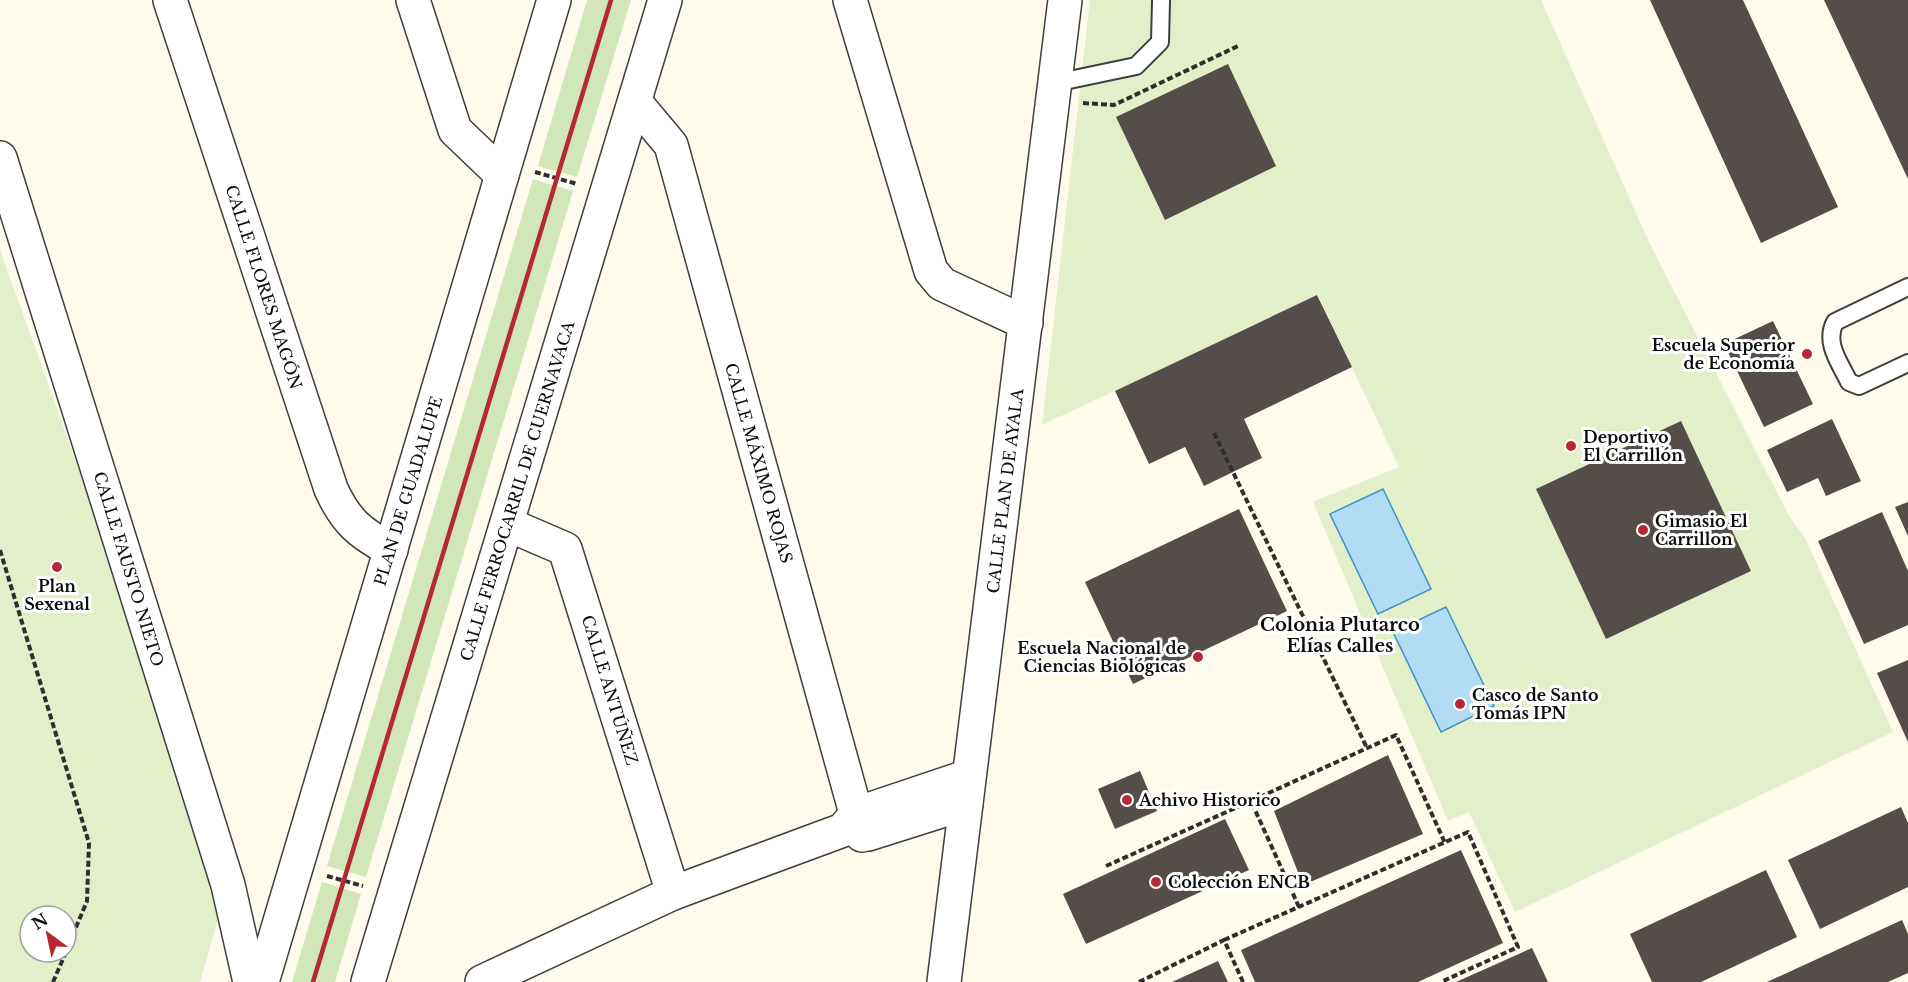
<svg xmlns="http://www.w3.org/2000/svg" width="1908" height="982" viewBox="0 0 1908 982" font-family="'Libre Baskerville',serif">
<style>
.green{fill:#d1e7b7}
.pitch{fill:#e2efc9;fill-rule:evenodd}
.water{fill:#b2dcf4;stroke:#3c92c8;stroke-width:1.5}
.building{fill:#544d49}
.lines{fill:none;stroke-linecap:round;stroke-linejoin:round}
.service-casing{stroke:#3f3f3f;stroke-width:20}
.minor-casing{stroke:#3f3f3f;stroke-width:36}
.path{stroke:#2e2e2e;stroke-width:4;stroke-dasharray:6 3;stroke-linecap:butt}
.service{stroke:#fff;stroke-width:16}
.minor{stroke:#fff;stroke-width:33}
.rail{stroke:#b72932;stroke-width:4.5}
.poi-dot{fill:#b72932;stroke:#fff;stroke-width:2}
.labels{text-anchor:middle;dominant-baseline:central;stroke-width:6;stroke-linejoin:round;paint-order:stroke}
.street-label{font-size:16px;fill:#0c0c0c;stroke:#fff}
.poi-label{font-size:16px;font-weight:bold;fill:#0c0c0c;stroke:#fff;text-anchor:start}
.neighbourhood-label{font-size:18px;font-weight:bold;fill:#0c0c0c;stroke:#fff}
</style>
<rect width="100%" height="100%" fill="#fefaec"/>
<g class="green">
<path d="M587,0H631L577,177L538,166Z"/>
<path d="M533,179L573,191L366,877L327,866Z"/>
<path d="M322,882L361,894L335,982H292Z"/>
</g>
<g class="pitch">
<path d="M1090,0H1541L1649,242L1789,516L1805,538L1893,732L1515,912L1469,812L1448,821L1313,502L1399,467L1318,295L1042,425Z"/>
<path d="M0,250L228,885L200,982H0ZM30,916H66V952H30Z"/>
</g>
<g class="water">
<path d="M1383,489L1431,589L1378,614L1330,514Z"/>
<path d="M1446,607L1494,706L1441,732L1393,632Z"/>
</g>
<g class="building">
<path d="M1650,0H1743L1838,207L1761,243Z"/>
<path d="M1824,0H1908V179Z"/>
<path d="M1228,64L1276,166L1165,220L1116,117Z"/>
<path d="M1317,295L1352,367L1244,419L1262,458L1204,486L1185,447L1149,464L1115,391Z"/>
<path d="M1773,321L1813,404L1764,427L1724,344Z"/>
<path d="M1832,419L1861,481L1826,496L1818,478L1787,492L1767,450Z"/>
<path d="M1681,421L1751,571L1606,639L1536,489Z"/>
<path d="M1908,502V536L1895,507Z"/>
<path d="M1239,509L1287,611L1133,684L1085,582Z"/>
<path d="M1882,512L1908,571V625L1864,644L1818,541Z"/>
<path d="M1908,660V742L1877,673Z"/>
<path d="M1388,755L1423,834L1303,885L1274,811Z"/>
<path d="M1140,771L1157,811L1115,829L1098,789Z"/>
<path d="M1901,807L1908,823V887L1820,929L1788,860Z"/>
<path d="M1225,819L1249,870L1086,944L1063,894Z"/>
<path d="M1461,850L1503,943L1418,982H1255L1241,950Z"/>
<path d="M1766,870L1797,937L1701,982H1652L1630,934Z"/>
<path d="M1902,920L1908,934V973L1888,982H1767Z"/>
<path d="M1532,948L1548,982H1456Z"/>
<path d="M1218,961L1228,982H1172Z"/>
</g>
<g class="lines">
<g class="service-casing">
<g id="service">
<path d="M1055,83L1136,66L1160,42L1161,1"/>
<path d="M1908,287L1835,322C1824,343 1840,363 1849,382L1859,386L1908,363"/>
</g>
</g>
<g class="minor-casing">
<g id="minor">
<path d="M170,0L331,489C346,522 360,533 391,550"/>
<path d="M413,0L455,130L502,175"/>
<path d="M850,0L931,271L942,284L1026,323"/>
<path d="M635,102L671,145L862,835"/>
<path d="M0,158L228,885L250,982"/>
<path d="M507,524L565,549L673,893"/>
<path d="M868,834L966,803"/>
<path d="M262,982L554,0"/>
<path d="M368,982L665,0"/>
<path d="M482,982L673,893L843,830L856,814L969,776"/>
<path d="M944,982L1065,0"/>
</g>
</g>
<g class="path">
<path d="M1083,103L1114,105L1238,46"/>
<path d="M535,172L577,184"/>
<path d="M1214,433L1367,748"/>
<path d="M0,550L89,843L87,901L66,951"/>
<path d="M1106,866L1251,801"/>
<path d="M327,876L363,886"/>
<path d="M1299,907L1251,801L1396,735L1445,843"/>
<path d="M1224,940L1468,832L1518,947L1441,982"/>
<path d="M53,982L66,952"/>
<path d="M1139,982L1224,940L1243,982"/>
</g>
<use href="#service" class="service"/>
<use href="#minor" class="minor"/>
<path class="rail" d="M313,982L611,0"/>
</g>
<g class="poi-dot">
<circle cx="1807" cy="354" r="6"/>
<circle cx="1571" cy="446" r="6"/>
<circle cx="1643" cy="530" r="6"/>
<circle cx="57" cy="567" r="6"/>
<circle cx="1198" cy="657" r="6"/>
<circle cx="1460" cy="704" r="6"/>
<circle cx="1127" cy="800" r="6"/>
<circle cx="1156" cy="882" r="6"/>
</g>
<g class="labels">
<g class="street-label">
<text transform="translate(264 287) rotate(72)">CALLE FLORES MAGÓN</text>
<text transform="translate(759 463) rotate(74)">CALLE MÁXIMO ROJAS</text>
<text transform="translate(408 491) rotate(-73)">PLAN DE GUADALUPE</text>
<text transform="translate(517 491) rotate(-73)">CALLE FERROCARRIL DE CUERNAVACA</text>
<text transform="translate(1005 491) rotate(-83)">CALLE PLAN DE AYALA</text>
<text transform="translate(129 569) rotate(73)">CALLE FAUSTO NIETO</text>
<text transform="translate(610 690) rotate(73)">CALLE ANTÚÑEZ</text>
</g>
<g class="poi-label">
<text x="1795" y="345" text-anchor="end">Escuela Superior<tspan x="1795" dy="18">de Economía</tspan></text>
<text x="1583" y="437">Deportivo<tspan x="1583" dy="18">El Carrillón</tspan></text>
<text x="1655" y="521">Gimasio El<tspan x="1655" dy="18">Carrillon</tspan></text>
<text x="57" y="586" text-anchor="middle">Plan<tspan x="57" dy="18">Sexenal</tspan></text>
<text x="1186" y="648" text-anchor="end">Escuela Nacional de<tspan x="1186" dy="18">Ciencias Biológicas</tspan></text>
<text x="1472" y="695">Casco de Santo<tspan x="1472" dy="18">Tomás IPN</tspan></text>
<text x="1139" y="800">Achivo Historico</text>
<text x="1168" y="882">Colección ENCB</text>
</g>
<g class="neighbourhood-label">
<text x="1340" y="625">Colonia Plutarco<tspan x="1340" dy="21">Elías Calles</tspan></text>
</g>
</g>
<g transform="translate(48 934) rotate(327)"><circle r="28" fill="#ffffff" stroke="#9e9e9e" stroke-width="1.5"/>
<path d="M0-4.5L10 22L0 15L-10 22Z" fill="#b72932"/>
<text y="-9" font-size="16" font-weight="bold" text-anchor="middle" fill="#0c0c0c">N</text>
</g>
</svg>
